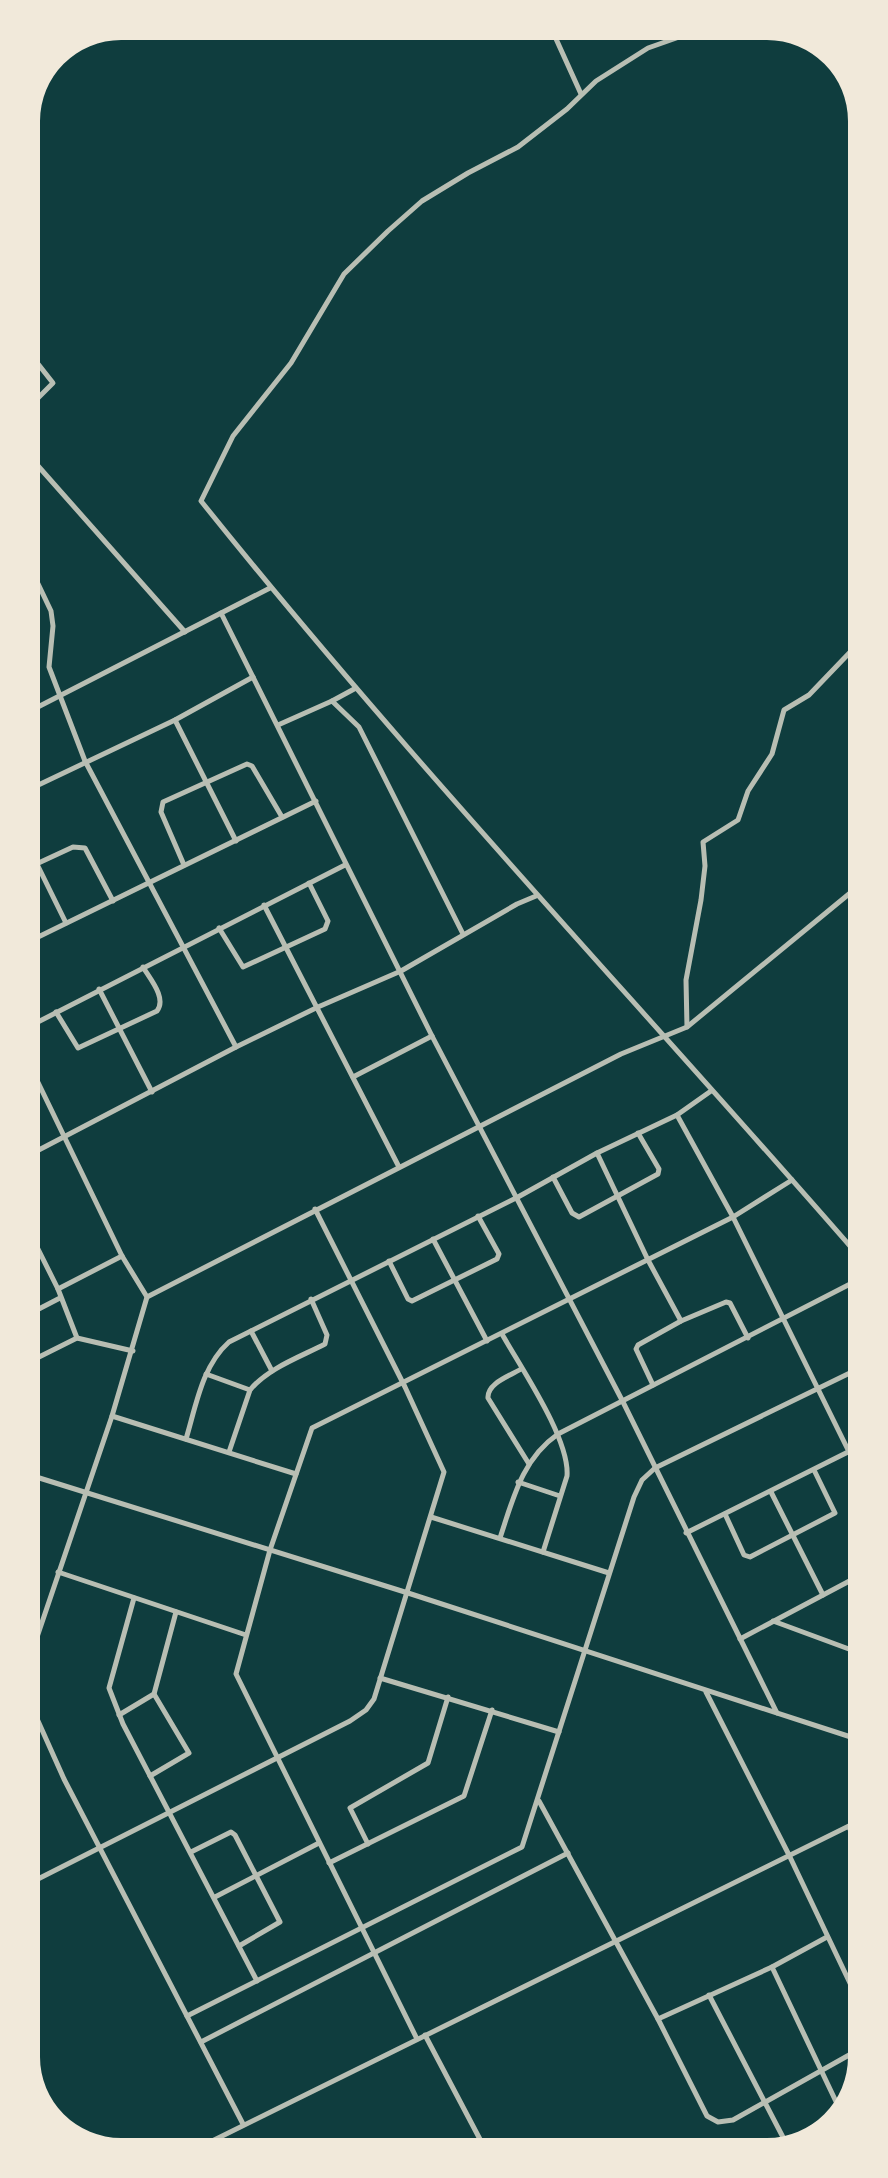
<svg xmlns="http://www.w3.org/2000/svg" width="888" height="2178" viewBox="0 0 888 2178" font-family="Raleway,sans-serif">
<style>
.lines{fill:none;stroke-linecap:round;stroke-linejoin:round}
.minor{stroke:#b8beb3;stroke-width:5}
</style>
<rect width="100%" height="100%" fill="#0f3d3e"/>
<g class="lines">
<g class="minor">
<path d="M552,30L581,94"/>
<path d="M699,30L648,48L596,81L567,109L518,147L468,173L422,201L388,231L344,274L291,363L233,436L201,501C409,761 638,1002 856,1253"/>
<path d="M31,355L53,383L31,405"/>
<path d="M31,458L185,632"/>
<path d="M31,569L51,611L53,626L49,667L85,761L236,1047"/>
<path d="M221,613L432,1036L623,1402L777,1713"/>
<path d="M332,701L356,688"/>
<path d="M32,710L270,588"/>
<path d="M175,720L236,841"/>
<path d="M278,725L332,701L359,727L463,934"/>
<path d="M32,788L175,720L253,677"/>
<path d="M32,854L66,923"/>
<path d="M184,865L161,812L163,802L247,764L252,766L282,817"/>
<path d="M32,866L73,847L85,848L113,901"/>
<path d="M264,905L399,1167"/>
<path d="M219,928L243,967L325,929L328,921L309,883"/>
<path d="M32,940L316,801"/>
<path d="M99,989L152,1092"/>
<path d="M56,1012L78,1048L157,1011C167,998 150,979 143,967"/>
<path d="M32,1025L345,865"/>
<path d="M687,1027L686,980L701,900L705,866L703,842L738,820L748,791L772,754L784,710L809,695L855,647"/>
<path d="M32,1070L122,1256L147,1297L112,1416L34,1646"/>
<path d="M353,1077L432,1036"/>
<path d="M677,1115L733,1217L857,1468"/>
<path d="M33,1153L236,1047L318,1007L401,971L517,904L536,896"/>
<path d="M597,1153L648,1260L681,1321"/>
<path d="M553,1177L572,1213L579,1217L658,1174L659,1169L638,1133"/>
<path d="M33,1239L58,1289L77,1338"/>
<path d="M433,1239L487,1341"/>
<path d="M389,1261L408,1299L412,1301L497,1259L499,1254L478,1216"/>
<path d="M58,1289L122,1256"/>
<path d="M147,1297L621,1054L687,1027L855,889"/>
<path d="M33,1312L60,1298"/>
<path d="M251,1331L272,1371"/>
<path d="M502,1334C521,1368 570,1439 567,1476L543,1552"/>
<path d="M33,1360L77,1338L133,1351"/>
<path d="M521,1369C510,1376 487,1383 488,1398L529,1464"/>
<path d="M206,1374L250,1390"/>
<path d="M653,1385L636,1349L638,1345L681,1321L726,1302L730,1303L748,1338"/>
<path d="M112,1416L296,1474"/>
<path d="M186,1439C196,1406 202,1366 229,1342L518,1197L597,1153L677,1115L711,1091"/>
<path d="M229,1452L250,1390C268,1368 300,1357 325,1344L327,1335L311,1299"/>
<path d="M33,1476L408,1593L857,1739"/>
<path d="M518,1482L560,1496"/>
<path d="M771,1492L823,1595"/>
<path d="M725,1514L744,1555L750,1557L835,1513L814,1470"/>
<path d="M431,1517L609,1573"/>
<path d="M686,1533L848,1452"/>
<path d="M500,1538C513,1499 522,1459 558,1434L856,1281"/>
<path d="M58,1572L246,1635"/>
<path d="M134,1598L109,1688L123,1724L257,1981"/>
<path d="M773,1621L857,1652"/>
<path d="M740,1639L857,1577"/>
<path d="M380,1678L559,1732"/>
<path d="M706,1692L789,1855L858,2000"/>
<path d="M34,1712L64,1779L243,2124"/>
<path d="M119,1715L154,1694L176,1612"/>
<path d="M150,1776L189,1753L154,1694"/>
<path d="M539,1801L658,2019"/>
<path d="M849,1827L857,1845"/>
<path d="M368,1844L350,1808L428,1763L448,1697"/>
<path d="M191,1852L231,1832L235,1835L280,1922L239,1946"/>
<path d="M329,1863L464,1796L492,1710"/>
<path d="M34,1881L350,1721L366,1710L374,1699L444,1472L405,1387L315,1209"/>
<path d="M215,1897L319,1843"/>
<path d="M827,1937L772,1967L840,2110"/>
<path d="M772,1967L658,2019L707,2116L718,2122L733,2120L858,2050"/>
<path d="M709,1995L786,2143"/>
<path d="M187,2016L522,1847L634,1497L642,1480L655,1468L856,1370"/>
<path d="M425,2035L483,2145"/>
<path d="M417,2039L236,1674L270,1550L312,1428L733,1217L792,1180"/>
<path d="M201,2042L568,1853"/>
<path d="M200,2147L857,1822"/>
</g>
</g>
<path d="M0 0H888V2178H0ZM121 40H767A81 81 0 0 1 848 121V2057A81 81 0 0 1 767 2138H121A81 81 0 0 1 40 2057V121A81 81 0 0 1 121 40Z" fill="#f1e9da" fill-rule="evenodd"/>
</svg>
